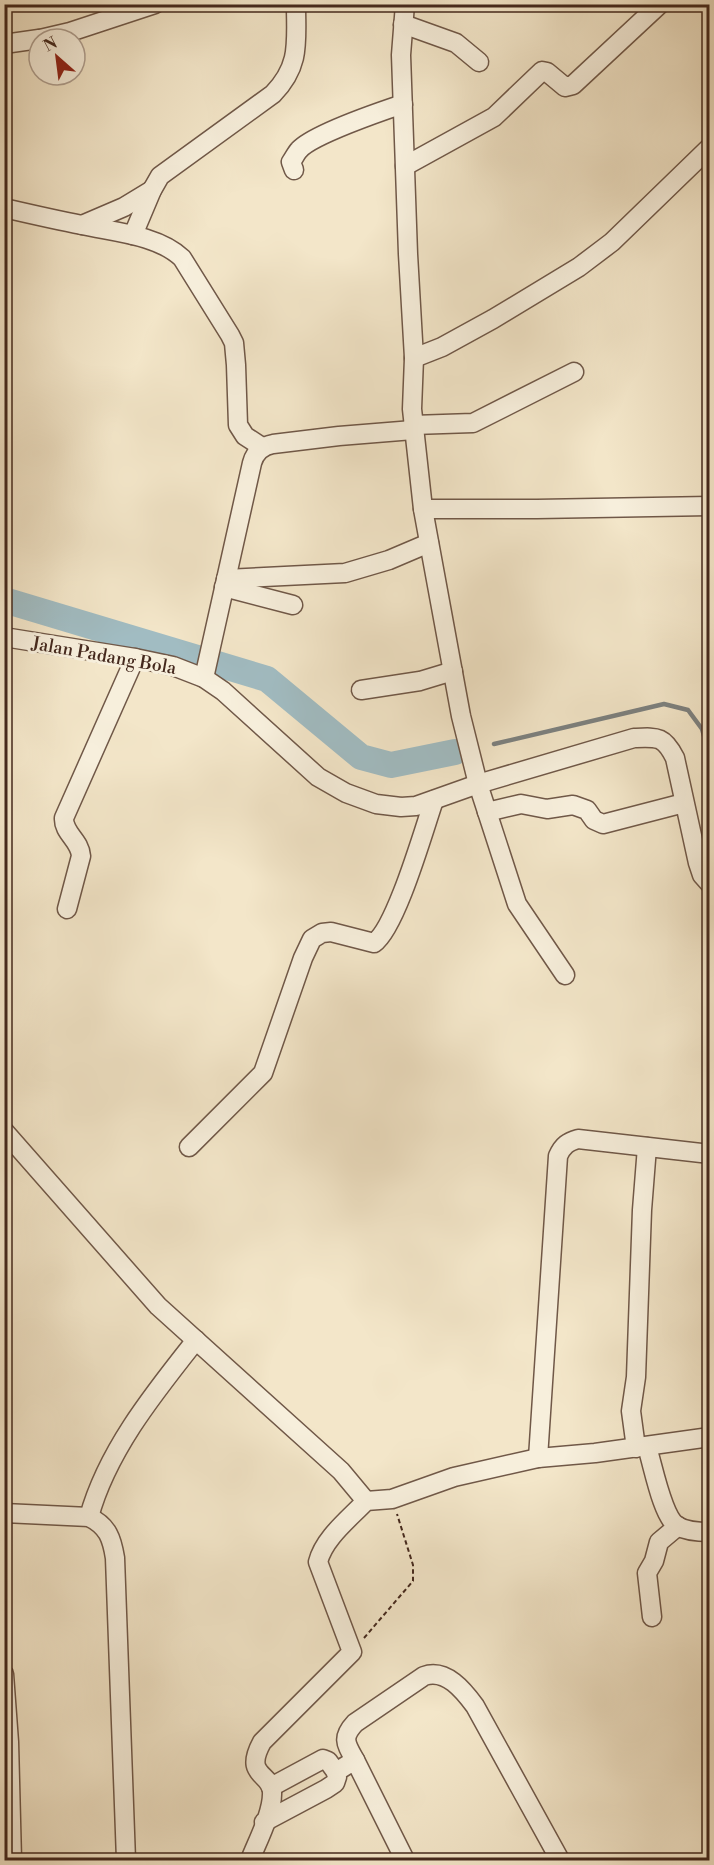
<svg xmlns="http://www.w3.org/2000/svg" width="714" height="1865" viewBox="0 0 714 1865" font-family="'Libre Bodoni',serif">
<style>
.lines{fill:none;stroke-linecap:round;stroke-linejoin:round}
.stream{stroke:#7c8180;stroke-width:4.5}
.river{stroke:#a1bcc2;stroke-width:26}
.minor-casing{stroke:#705848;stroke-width:21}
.path{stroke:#44281d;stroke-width:2;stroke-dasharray:4.5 3;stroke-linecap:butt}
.minor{stroke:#f7efdc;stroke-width:18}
.labels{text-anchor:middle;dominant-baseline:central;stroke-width:6;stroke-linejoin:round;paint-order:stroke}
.street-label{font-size:18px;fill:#44281d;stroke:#f7efdc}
</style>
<rect width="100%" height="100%" fill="#f3e6c9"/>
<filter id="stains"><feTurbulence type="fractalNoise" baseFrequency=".00333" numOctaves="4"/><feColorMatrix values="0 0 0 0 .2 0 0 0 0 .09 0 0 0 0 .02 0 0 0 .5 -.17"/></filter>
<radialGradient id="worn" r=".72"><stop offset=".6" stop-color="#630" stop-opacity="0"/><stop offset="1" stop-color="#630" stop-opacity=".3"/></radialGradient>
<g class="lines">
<path class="stream" d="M494,744L664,704L688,710L702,729L710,757"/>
<path class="river" d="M4,600L267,679L361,757L391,765L455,752"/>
<g class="minor-casing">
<g id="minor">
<path d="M405,4L401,55L408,254L414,358L412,409L423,509L461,716L478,784L517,904L565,975"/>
<path d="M709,4L710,5"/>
<path d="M403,24L456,43L479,62"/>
<path d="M40,39L70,32L155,4"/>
<path d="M4,44L39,39"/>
<path d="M405,166L494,117L542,71L547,72L565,87L573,85L660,4"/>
<path d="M294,170L291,162C294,158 296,153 299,150C312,135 382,111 403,104"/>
<path d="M4,208C30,214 56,220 82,225C113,232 158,235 182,258L230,335L234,343L236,365L238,425L245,436L262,447"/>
<path d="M82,225L124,207L152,190"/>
<path d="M133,235L152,190L160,176L273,94C301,65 296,42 296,4"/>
<path d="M414,358L442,347L493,319L579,267L612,242L710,147"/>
<path d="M413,425L473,423L574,372"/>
<path d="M423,509H537L710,506"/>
<path d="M226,579L345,573L389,560L429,543"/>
<path d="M224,587L293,605"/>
<path d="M4,637L135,658L173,666L204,678L223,691L318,777L346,793L376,804L401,807L416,806L478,784L634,738C658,737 664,736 675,758L698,863L702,875L710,884"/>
<path d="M204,678L252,463C255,452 262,446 273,444L339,436L413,430"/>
<path d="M361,690L420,681L453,671"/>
<path d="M487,812L521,804L547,809L573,805L587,810L594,820L603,824L684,803"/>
<path d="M67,909L81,856C80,840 63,833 64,818L135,658"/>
<path d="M4,1131L158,1306L341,1471L366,1501"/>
<path d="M189,1147L263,1073L303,958L312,939L322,933L331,932L374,943C396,928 424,829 434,800"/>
<path d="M647,1447C653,1465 662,1516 677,1526C686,1531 699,1532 710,1532"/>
<path d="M636,1448L631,1411L636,1377L642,1210L647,1147"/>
<path d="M538,1458L558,1156C563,1145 568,1142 578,1139L710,1154"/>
<path d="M4,1513L89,1517C108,1526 112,1539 115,1558L126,1860"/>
<path d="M89,1517C107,1451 154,1393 196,1340"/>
<path d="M652,1617L647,1573L654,1561L659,1542L678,1526"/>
<path d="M4,1674L9,1742L12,1860"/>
<path d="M355,1760C346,1744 341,1738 355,1723L424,1676C446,1668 464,1691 475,1706L560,1860"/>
<path d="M271,1787L323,1759L328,1761L336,1772"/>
<path d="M264,1822L326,1789L335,1783L337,1777L336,1772L355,1760L405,1860"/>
<path d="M250,1860C257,1842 273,1812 272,1792C271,1772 243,1777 262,1742L352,1652L318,1562C324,1538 349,1519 366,1501L392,1499L454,1477L538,1458L595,1453L710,1437"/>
</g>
</g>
<path class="path" d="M364,1638L413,1581V1565L397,1514"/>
<use href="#minor" class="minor"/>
</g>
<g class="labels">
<g class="street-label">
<text transform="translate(104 656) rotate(10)">Jalan Padang Bola</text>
</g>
</g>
<rect width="714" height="1865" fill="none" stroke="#f3e6c9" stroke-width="24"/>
<rect x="6" y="6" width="702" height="1853" fill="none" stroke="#44281d" stroke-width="3"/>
<rect x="12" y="12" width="690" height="1841" fill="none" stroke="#44281d" stroke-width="1.5"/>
<g transform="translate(57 57) rotate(332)"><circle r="28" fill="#f7efdc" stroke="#af9f90" stroke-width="1.5"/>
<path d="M0-4.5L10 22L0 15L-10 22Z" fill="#8f2418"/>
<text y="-9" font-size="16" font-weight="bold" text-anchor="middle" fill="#44281d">N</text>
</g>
<rect width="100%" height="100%" filter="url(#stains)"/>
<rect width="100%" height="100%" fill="url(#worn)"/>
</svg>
